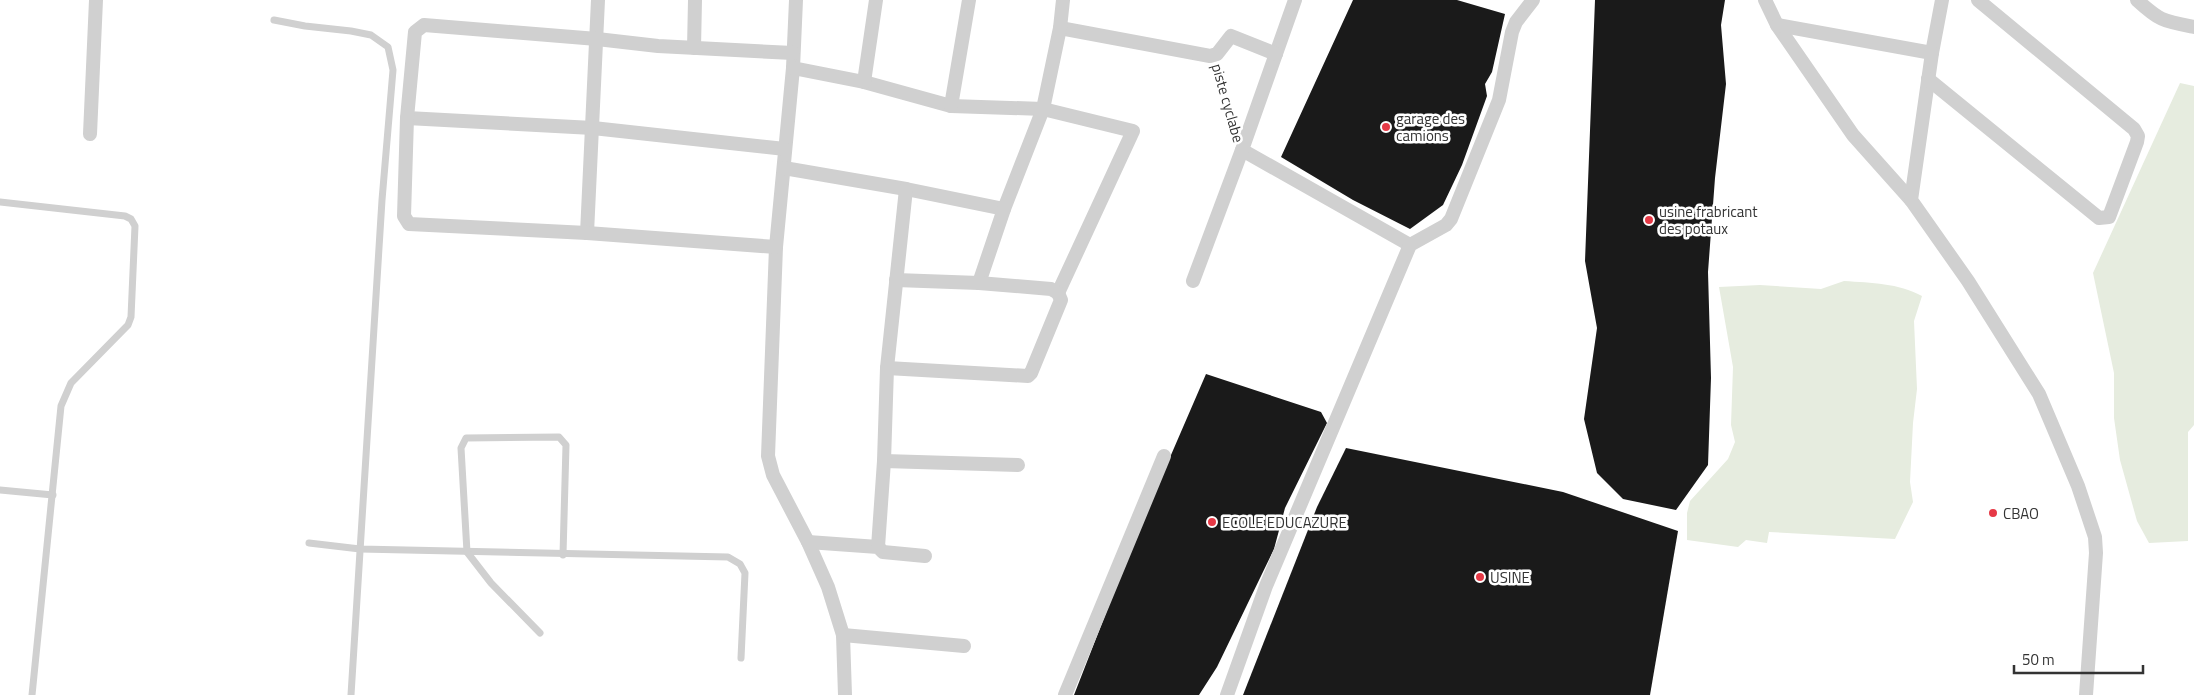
<svg xmlns="http://www.w3.org/2000/svg" width="2194" height="695" viewBox="0 0 2194 695" font-family="'Titillium Web',sans-serif">
<style>
.green{fill:#e6ecdf}
.building{fill:#1a1a1a}
.lines{fill:none;stroke-linecap:round;stroke-linejoin:round}
.path{stroke:#cdcdcd;stroke-width:3;stroke-dasharray:2.5 2.5;stroke-linecap:butt}
.service{stroke:#d0d0d0;stroke-width:7}
.minor{stroke:#d0d0d0;stroke-width:14}
.poi-dot{fill:#e63946;stroke:#fff;stroke-width:2}
.labels{text-anchor:middle;dominant-baseline:central;stroke-width:5;stroke-linejoin:round;paint-order:stroke}
.street-label{font-size:15px;fill:#333;stroke:#fff}
.poi-label{font-size:15px;fill:#333;stroke:#fff;text-anchor:start}
</style>
<rect width="100%" height="100%" fill="#fff"/>
<g class="green">
<path d="M2180,83L2194,86V425L2188,432V541L2149,543L2137,521L2120,460L2114,418V373L2093,273Z"/>
<path d="M1844,281C1872,283 1898,283 1922,296L1914,321L1917,389L1913,423L1910,482L1913,502L1895,539L1769,532L1767,543L1746,540L1738,547L1687,540V513L1690,501L1728,459L1735,442L1731,425L1733,367L1719,287L1760,285L1821,289Z"/>
</g>
<g class="building">
<path d="M1353,0H1457L1505,14L1492,72L1485,84L1487,96L1462,165L1443,205L1410,229L1353,200L1281,157Z"/>
<path d="M1595,0H1725L1721,25L1726,84L1715,178L1708,272L1711,378L1708,465L1676,510L1623,499L1597,473L1584,419L1597,328L1585,261Z"/>
<path d="M1206,374L1321,412L1327,423L1285,508L1274,549L1217,667L1199,695H1074L1136,536Z"/>
<path d="M1346,448L1563,492L1678,531L1650,695H1243L1317,507Z"/>
</g>
<g class="lines">
<path class="path" d="M1218,69L1235,126"/>
<g class="service">
<path d="M274,20L305,26L351,31L371,35L388,47L393,70L382,200L351,695"/>
<path d="M0,202L125,216L131,219L135,226L131,317L128,325L71,383L61,406L32,695"/>
<path d="M0,490L53,495"/>
<path d="M309,543L360,549L728,557L740,564L745,573L741,658"/>
<path d="M540,633L491,583L467,552L461,448L466,438L559,437L566,445L563,555"/>
</g>
<g class="minor">
<path d="M796,0L793,68L776,247L768,456L773,475L808,542L828,587L843,635L845,695"/>
<path d="M1295,0L1242,150L1410,245"/>
<path d="M1765,0L1777,25L1853,135L1911,200"/>
<path d="M1942,0L1932,53L1911,200L1968,281L2039,394L2078,486L2095,537L2096,553L2086,695"/>
<path d="M2137,0C2160,21 2163,21 2194,27"/>
<path d="M1777,25L1932,53"/>
<path d="M1060,28L1210,56L1217,54L1231,36L1276,54"/>
<path d="M694,48L695,0"/>
<path d="M793,68L864,82L951,106L1043,109L1133,131L1058,293"/>
<path d="M1928,79L2099,218L2109,217L2137,142L2138,136L2134,129L1978,0"/>
<path d="M864,82L876,0"/>
<path d="M951,106L969,0"/>
<path d="M407,118L593,128L785,149"/>
<path d="M90,134L96,0"/>
<path d="M784,168L906,189L1004,209"/>
<path d="M587,233L598,0"/>
<path d="M776,247L587,233L409,224L404,216L407,118L415,32L424,25L597,39L658,46L793,53"/>
<path d="M1193,281L1242,150"/>
<path d="M979,283L1004,209L1043,109L1060,28L1063,0"/>
<path d="M887,368L1028,376L1031,373L1061,300L1058,293L1051,289L979,283L896,280"/>
<path d="M884,461L1018,465"/>
<path d="M808,542L878,547L883,552L925,556"/>
<path d="M878,547L884,461L887,368L906,189"/>
<path d="M843,635L964,646"/>
<path d="M1065,695L1164,456"/>
<path d="M1227,695L1266,586L1410,245L1446,225L1451,219L1499,100L1512,32L1516,22L1533,0"/>
</g>
</g>
<g class="poi-dot">
<circle cx="1386" cy="127" r="5"/>
<circle cx="1649" cy="220" r="5"/>
<circle cx="1993" cy="513" r="5"/>
<circle cx="1212" cy="522" r="5"/>
<circle cx="1480" cy="577" r="5"/>
</g>
<g class="labels">
<g class="street-label">
<text transform="translate(1228 103) rotate(74)">piste cyclabe</text>
</g>
<g class="poi-label">
<text x="1396" y="118">garage des<tspan x="1396" dy="17">camions</tspan></text>
<text x="1659" y="211">usine frabricant<tspan x="1659" dy="17">des potaux</tspan></text>
<text x="2003" y="513">CBAO</text>
<text x="1222" y="522">ECOLE EDUCAZURE</text>
<text x="1490" y="577">USINE</text>
</g>
</g>
<path d="M2014 665v8h129v-8" fill="none" stroke="#333333" stroke-width="2.5"/>
<text x="2022" y="665" font-size="15" fill="#333333" stroke="#ffffff" stroke-width="4" paint-order="stroke">50 m</text>
</svg>
